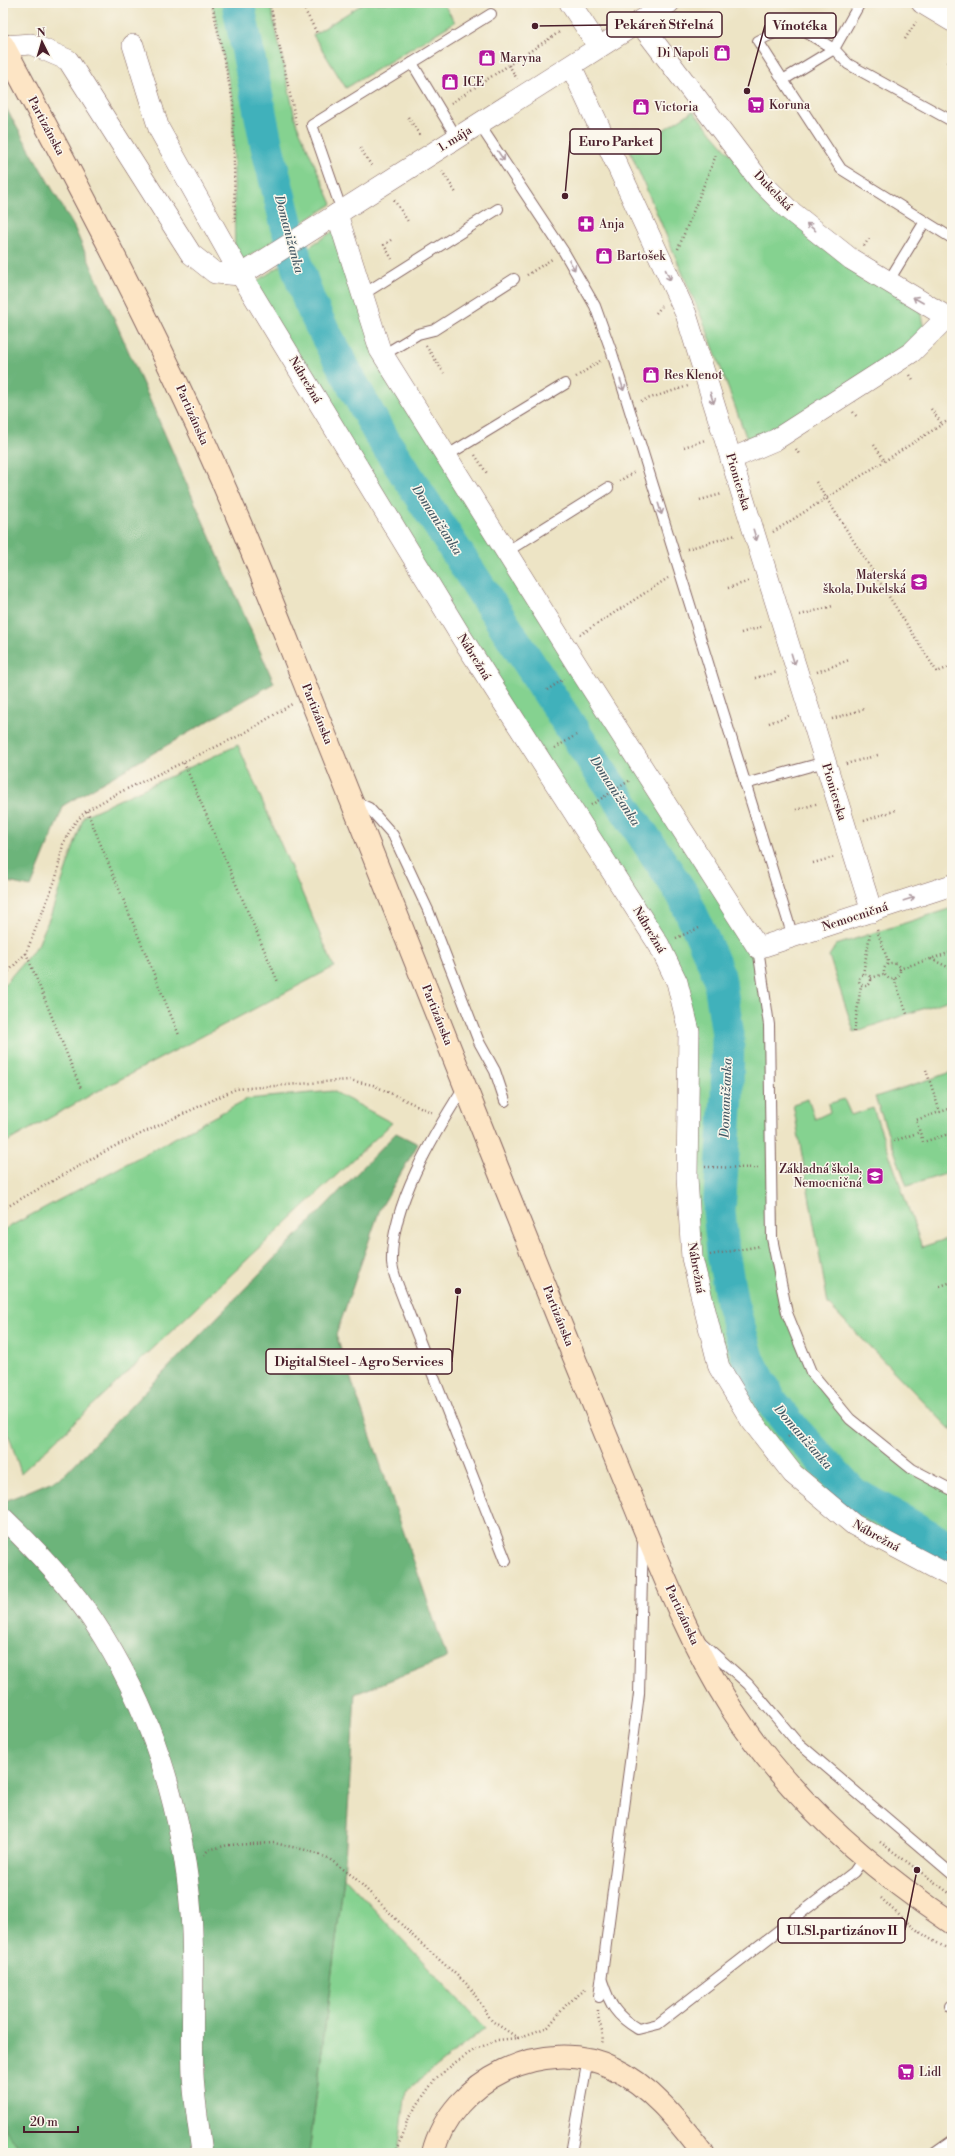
<svg xmlns="http://www.w3.org/2000/svg" width="955" height="2156" viewBox="0 0 955 2156" font-family="'Libre Bodoni',serif">
<style>
.green{fill:#85d290;stroke:#68785e}
.forest{fill:#6cb47a;stroke:#5b6a52}
.lines{fill:none;stroke-linecap:round;stroke-linejoin:round}
.river{stroke:#41b1bb;stroke-width:33}
.lane-casing{stroke:#836461;stroke-width:12}
.street-casing{stroke:#836461;stroke-width:22}
.secondary-casing{stroke:#836461;stroke-width:24}
.path{stroke:#836461;stroke-width:2.5;stroke-dasharray:1 3;stroke-linecap:butt}
.lane{stroke:#fff;stroke-width:10}
.street{stroke:#fff;stroke-width:21}
.secondary{stroke:#fde5c5;stroke-width:22}
.oneway{stroke:#ae9aa0}
.labels{text-anchor:middle;dominant-baseline:central;stroke-width:3;stroke-linejoin:round;paint-order:stroke}
.poi-label{font-size:12px;fill:#4a1f2b;stroke:#fbf7ec;text-anchor:start}
.street-label{font-size:12px;fill:#4a1f2b;stroke:#fbf7ec}
.water-label{font-size:13px;font-style:italic;fill:#465965;stroke:#fbf7ec}
.leader{fill:none;stroke:#4a1f2b;stroke-width:1.5}
.callout-dot{fill:#4a1f2b;stroke:#fbf7ec;stroke-width:1.5}
.callout{fill:#fbf7ec;stroke:#4a1f2b;stroke-width:1.5}
.callout-label{font-size:13px;text-anchor:middle;font-weight:bold;fill:#4a1f2b}
</style>
<rect width="100%" height="100%" fill="#fbf7ec"/>
<filter id="ink" filterUnits="userSpaceOnUse"><feTurbulence type="fractalNoise" baseFrequency=".025" numOctaves="2"/><feDisplacementMap in="SourceGraphic" scale="8" xChannelSelector="R" yChannelSelector="G"/><feConvolveMatrix kernelMatrix="1 2 1 2 8 2 1 2 1" color-interpolation-filters="sRGB"/></filter>
<filter id="wash" filterUnits="userSpaceOnUse"><feTurbulence type="fractalNoise" baseFrequency=".012" numOctaves="4" result="noise"/><feDisplacementMap in="SourceGraphic" scale="16" xChannelSelector="R" yChannelSelector="G"/><feGaussianBlur stdDeviation="0.9" result="paint"/><feColorMatrix in="noise" values="0 0 0 0 0 0 0 0 0 0 0 0 0 0 0 0 0 1.4 0 .05"/><feComposite in="paint" operator="in"/></filter>
<g filter="url(#wash)">
<rect width="100%" height="100%" fill="#ede4c5"/>
<g class="green">
<path d="M212,3H270L296,122L332,204L235,265L233,102Z"/>
<path d="M364,3H443L455,22L346,88L313,35Z"/>
<path d="M693,111L752,179L920,310L924,330L904,348L776,431L748,442L706,328L630,151Z"/>
<path d="M341,226L380,350L758,948L769,1025L772,1238L787,1313L811,1372L850,1419L912,1469L952,1489V1577L793,1474L719,1367L692,1258L677,981L248,287Z"/>
<path d="M238,745L334,967L98,1091L3,1144V986L38,945L51,914L84,816Z"/>
<path d="M952,908V999L854,1032L829,956L836,945Z"/>
<path d="M952,1072V1172L907,1186L875,1097Z"/>
<path d="M333,1091L392,1123L21,1473L3,1417V1230L247,1099Z"/>
<path d="M808,1099L815,1119L830,1112L828,1104L844,1099L851,1115L873,1108L922,1247L952,1237V1431L828,1304L793,1104Z"/>
<path d="M344,1877L485,2028L406,2091L398,2153H309Z"/>
<path d="M3,2128L24,2153H3Z"/>
</g>
<g class="forest">
<path d="M3,103L74,227L274,683L64,805L31,887L3,881Z"/>
<path d="M396,1133L418,1144L380,1209L336,1335L447,1658L355,1694L344,1877L309,2153H24L3,2128V1502L62,1477Z"/>
</g>
<g class="lines">
<path class="river" d="M238,3L267,147L298,269L309,301L320,324L379,433L576,735L683,895L712,959L719,976L728,1035L727,1096L719,1211L723,1252L732,1304L749,1361L772,1402L795,1431L853,1493L952,1549"/>
</g>
</g>
<g filter="url(#ink)">
<g class="lines">
<g class="lane-casing">
<g id="lane">
<path d="M860,3L834,49L783,80L841,169L950,237"/>
<path d="M412,63L457,138"/>
<path d="M783,80L758,41L792,24L834,49L848,64L952,121"/>
<path d="M479,124L564,252L595,306L612,353L793,937"/>
<path d="M338,200L312,125L491,14"/>
<path d="M888,282L924,223"/>
<path d="M362,295L498,209"/>
<path d="M383,355L418,334L434,330L514,279"/>
<path d="M446,456L565,384"/>
<path d="M506,552L608,488"/>
<path d="M745,784L825,762"/>
<path d="M354,801L369,808L393,835L428,910L479,1042L495,1071L505,1101"/>
<path d="M758,948L769,1025L772,1238L787,1313L811,1372L850,1419L912,1469L952,1490"/>
<path d="M464,1087C434,1134 390,1206 392,1263C393,1275 400,1290 404,1301L506,1561"/>
<path d="M701,1642L748,1684L796,1741L952,1874"/>
<path d="M602,1981C610,2005 616,2016 638,2029L658,2024L854,1872L865,1856"/>
<path d="M599,1997L639,1694L643,1539"/>
<path d="M950,2006L952,2008"/>
<path d="M571,2153L588,2059"/>
<path d="M935,2153L952,2141"/>
</g>
</g>
<g class="street-casing">
<g id="street">
<path d="M570,3L599,47"/>
<path d="M922,3L952,21"/>
<path d="M639,22L760,181L788,209L851,259L952,320"/>
<path d="M133,45L159,129L241,275L462,638L659,945L677,982L689,1031L687,1177L692,1258L719,1367L751,1420L793,1474L854,1525L952,1577"/>
<path d="M4,46L31,44L68,60L191,254L215,273L241,275"/>
<path d="M571,66L686,314L872,912"/>
<path d="M337,214L380,350L580,670L758,948L952,885"/>
<path d="M241,275L669,3"/>
<path d="M731,459L775,440L912,352L947,317"/>
<path d="M3,1518C35,1549 67,1582 92,1619C151,1707 183,1809 191,1914C195,1967 191,2021 193,2074C194,2100 199,2127 202,2153"/>
</g>
</g>
<g class="secondary-casing">
<g id="secondary">
<path d="M3,45C87,202 171,359 240,523C269,592 296,663 324,732C402,927 479,1123 558,1318C584,1380 609,1443 635,1506C663,1575 691,1645 731,1708C787,1795 867,1866 952,1923"/>
<path d="M433,2153C451,2080 545,2034 613,2068C651,2086 678,2121 703,2153"/>
</g>
</g>
<g class="path">
<path d="M212,3L233,102L235,224"/>
<path d="M270,3L297,126"/>
<path d="M301,3L317,33"/>
<path d="M905,39L916,22"/>
<path d="M947,63L952,54"/>
<path d="M509,65L517,79"/>
<path d="M451,103L561,31"/>
<path d="M408,117L421,137"/>
<path d="M360,148L373,168"/>
<path d="M442,171L456,193"/>
<path d="M394,200L409,223"/>
<path d="M391,240L384,245L392,259"/>
<path d="M864,246L870,237"/>
<path d="M678,249L716,155"/>
<path d="M527,275L552,259"/>
<path d="M656,313L662,306"/>
<path d="M426,346L444,373"/>
<path d="M910,375L914,381"/>
<path d="M576,377L600,361"/>
<path d="M641,401L688,386"/>
<path d="M931,409L942,424"/>
<path d="M853,412L857,417"/>
<path d="M874,445L885,461"/>
<path d="M684,447L705,440"/>
<path d="M796,449L799,454"/>
<path d="M475,455L488,475"/>
<path d="M619,481L635,472"/>
<path d="M816,482L937,672L952,666"/>
<path d="M700,500L722,494"/>
<path d="M773,532L952,418"/>
<path d="M687,549L736,535"/>
<path d="M728,588L750,581"/>
<path d="M800,615L833,606"/>
<path d="M741,633L764,626"/>
<path d="M580,635L668,578"/>
<path d="M817,672L849,660"/>
<path d="M755,678L778,672"/>
<path d="M547,690L564,679"/>
<path d="M832,719L864,709"/>
<path d="M769,723L791,715"/>
<path d="M555,748L576,735"/>
<path d="M184,763L278,982"/>
<path d="M846,764L878,755"/>
<path d="M591,805L629,781"/>
<path d="M796,810L819,803"/>
<path d="M87,811L179,1035"/>
<path d="M864,821L896,810"/>
<path d="M813,863L835,857"/>
<path d="M877,930L889,964"/>
<path d="M676,938L699,928"/>
<path d="M26,953L81,1089"/>
<path d="M931,959L952,969"/>
<circle cx="892" cy="971" r="8"/>
<path d="M899,969L952,952"/>
<circle cx="865" cy="980" r="6"/>
<path d="M863,974L870,934"/>
<path d="M3,977L26,953L56,878L63,844L73,825L86,811L116,794L241,735L292,704"/>
<path d="M871,978L884,974"/>
<path d="M894,979L907,1014"/>
<path d="M854,1032L861,985"/>
<path d="M926,1070L940,1112"/>
<path d="M952,1108L916,1120L923,1142L952,1133"/>
<path d="M948,1134L952,1145"/>
<path d="M894,1141L920,1132"/>
<path d="M705,1167L758,1168"/>
<path d="M3,1209L111,1148L236,1089L349,1080L373,1085L433,1113"/>
<path d="M710,1255L760,1246"/>
<path d="M940,1286L952,1282"/>
<path d="M788,1437L795,1431"/>
<path d="M946,1553L949,1548"/>
<path d="M880,1842L952,1895"/>
<path d="M204,1855L208,1850L228,1845L274,1843L306,1850L328,1858L354,1877L417,1940L469,1986L492,2021L518,2038"/>
<path d="M881,1898C901,1918 926,1940 952,1950"/>
<path d="M598,2010C597,2024 605,2028 602,2044"/>
<path d="M394,2153L404,2133L407,2120L435,2079L456,2062L474,2050L497,2040L518,2038L548,2027L567,2004L587,1988"/>
</g>
<use href="#lane" class="lane"/>
<use href="#street" class="street"/>
<use href="#secondary" class="secondary"/>
</g>
<defs><path id="oneway-shaft" d="M-6 0H5M1.5-3L5.5 0L1.5 3" fill="none" stroke-width="1.6" stroke-linecap="round" stroke-linejoin="round"/></defs>
<g class="oneway">
<use href="#oneway-shaft" transform="translate(501 156) rotate(56)"/>
<use href="#oneway-shaft" transform="translate(811 227) rotate(-141)"/>
<use href="#oneway-shaft" transform="translate(572 265) rotate(60)"/>
<use href="#oneway-shaft" transform="translate(668 275) rotate(65)"/>
<use href="#oneway-shaft" transform="translate(918 300) rotate(-150)"/>
<use href="#oneway-shaft" transform="translate(622 385) rotate(73)"/>
<use href="#oneway-shaft" transform="translate(712 398) rotate(73)"/>
<use href="#oneway-shaft" transform="translate(660 509) rotate(73)"/>
<use href="#oneway-shaft" transform="translate(755 535) rotate(73)"/>
<use href="#oneway-shaft" transform="translate(793 659) rotate(73)"/>
<use href="#oneway-shaft" transform="translate(909 899) rotate(-18)"/>
</g>
</g>
<defs>
<g id="shop-square" transform="scale(0.9)"><rect x="-9" y="-9" width="18" height="18" rx="4" fill="#b5179e" stroke="#fbf7ec"/><path d="M-5-2.5h2.3a2.7 3.5 0 0 1 5.4 0H5L5.5 6h-11ZM-1.5-2.5h3a1.5 2.3 0 0 0-3 0Z" fill="#fff"/></g>
<g id="supermarket-square" transform="scale(0.9)"><rect x="-9" y="-9" width="18" height="18" rx="4" fill="#b5179e" stroke="#fbf7ec"/><path d="M-6-5.5h2.5l.6 2H6L4.5 2H-2.5L-4.4-4H-6ZM-1.5 3.2a1.3 1.3 0 1 0 .1 0ZM3 3.2a1.3 1.3 0 1 0 .1 0Z" fill="#fff"/></g>
<g id="pharmacy-square" transform="scale(0.9)"><rect x="-9" y="-9" width="18" height="18" rx="4" fill="#b5179e" stroke="#fbf7ec"/><path d="M-2-6h4v4h4v4h-4v4h-4v-4h-4v-4h4Z" fill="#fff"/></g>
<g id="school-square" transform="scale(0.9)"><rect x="-9" y="-9" width="18" height="18" rx="4" fill="#b5179e" stroke="#fbf7ec"/><path d="M0-5L7-2L0 1L-7-2ZM-4 1L0 2.5L4 1V4Q0 6-4 4Z" fill="#fff"/></g>
</defs>
<g fill-rule="evenodd">
<use href="#shop-square" x="722" y="53"/>
<use href="#shop-square" x="487" y="58"/>
<use href="#shop-square" x="450" y="82"/>
<use href="#supermarket-square" x="756" y="105"/>
<use href="#shop-square" x="641" y="107"/>
<use href="#pharmacy-square" x="586" y="224"/>
<use href="#shop-square" x="604" y="256"/>
<use href="#shop-square" x="651" y="375"/>
<use href="#school-square" x="919" y="582"/>
<use href="#school-square" x="875" y="1176"/>
<use href="#supermarket-square" x="906" y="2072"/>
</g>
<g class="labels">
<g class="poi-label">
<text x="709" y="53" text-anchor="end">Di Napoli</text>
<text x="500" y="58">Maryna</text>
<text x="463" y="82">ICE</text>
<text x="769" y="105">Koruna</text>
<text x="654" y="107">Victoria</text>
<text x="599" y="224">Anja</text>
<text x="617" y="256">Bartošek</text>
<text x="664" y="375">Res Klenot</text>
<text x="906" y="575" text-anchor="end">Materská<tspan x="906" dy="14">škola, Dukelská</tspan></text>
<text x="862" y="1169" text-anchor="end">Základná škola,<tspan x="862" dy="14">Nemocničná</tspan></text>
<text x="919" y="2072">Lidl</text>
</g>
<g class="street-label">
<text transform="translate(46 126) rotate(62)">Partizánska</text>
<text transform="translate(455 139) rotate(-32)">1. mája</text>
<text transform="translate(773 191) rotate(46)">Dukelská</text>
<text transform="translate(305 380) rotate(59)">Nábrežná</text>
<text transform="translate(192 415) rotate(66)">Partizánska</text>
<text transform="translate(738 482) rotate(73)">Pionierska</text>
<text transform="translate(474 657) rotate(58)">Nábrežná</text>
<text transform="translate(317 714) rotate(68)">Partizánska</text>
<text transform="translate(834 792) rotate(73)">Pionierska</text>
<text transform="translate(855 917) rotate(-18)">Nemocničná</text>
<text transform="translate(649 930) rotate(59)">Nábrežná</text>
<text transform="translate(437 1015) rotate(68)">Partizánska</text>
<text transform="translate(696 1268) rotate(80)">Nábrežná</text>
<text transform="translate(558 1316) rotate(68)">Partizánska</text>
<text transform="translate(876 1536) rotate(29)">Nábrežná</text>
<text transform="translate(682 1615) rotate(65)">Partizánska</text>
</g>
<g class="water-label">
<text transform="translate(289 234) rotate(75)">Domanižanka</text>
<text transform="translate(437 520) rotate(57)">Domanižanka</text>
<text transform="translate(615 791) rotate(57)">Domanižanka</text>
<text transform="translate(726 1098) rotate(-88)">Domanižanka</text>
<text transform="translate(803 1437) rotate(49)">Domanižanka</text>
</g>
</g>
<path class="leader" d="M535 26L607 25M747 91L765 25M565 196L570 141M458 1291L452 1362M917 1870L905 1930"/>
<g class="callout-dot">
<circle cx="535" cy="26" r="4"/>
<circle cx="747" cy="91" r="4"/>
<circle cx="565" cy="196" r="4"/>
<circle cx="458" cy="1291" r="4"/>
<circle cx="917" cy="1870" r="4"/>
</g>
<g class="callout">
<rect x="607" y="12" width="115" height="25" rx="4"/>
<rect x="765" y="13" width="71" height="25" rx="4"/>
<rect x="570" y="129" width="91" height="25" rx="4"/>
<rect x="266" y="1349" width="186" height="25" rx="4"/>
<rect x="778" y="1918" width="127" height="25" rx="4"/>
</g>
<g class="callout-label">
<text x="664" y="29">Pekáreň Střelná</text>
<text x="800" y="30">Vínotéka</text>
<text x="616" y="146">Euro Parket</text>
<text x="359" y="1366">Digital Steel - Agro Services</text>
<text x="842" y="1935">Ul.Sl.partizánov II</text>
</g>
<rect width="955" height="2156" fill="none" stroke="#fbf7ec" stroke-width="16"/>
<g transform="translate(42 42) rotate(355)" stroke="#fbf7ec" stroke-width="3" paint-order="stroke">
<path d="M0-3L7 15L0 10L-7 15Z" fill="#4a1f2b"/>
<text y="-6" font-size="11" font-weight="bold" text-anchor="middle" fill="#4a1f2b">N</text>
</g>
<path d="M24 2126v6h54v-6" fill="none" stroke="#4a1f2b" stroke-width="2"/>
<text x="30" y="2126" font-size="12" fill="#4a1f2b" stroke="#fbf7ec" stroke-width="3" paint-order="stroke">20 m</text>
</svg>
